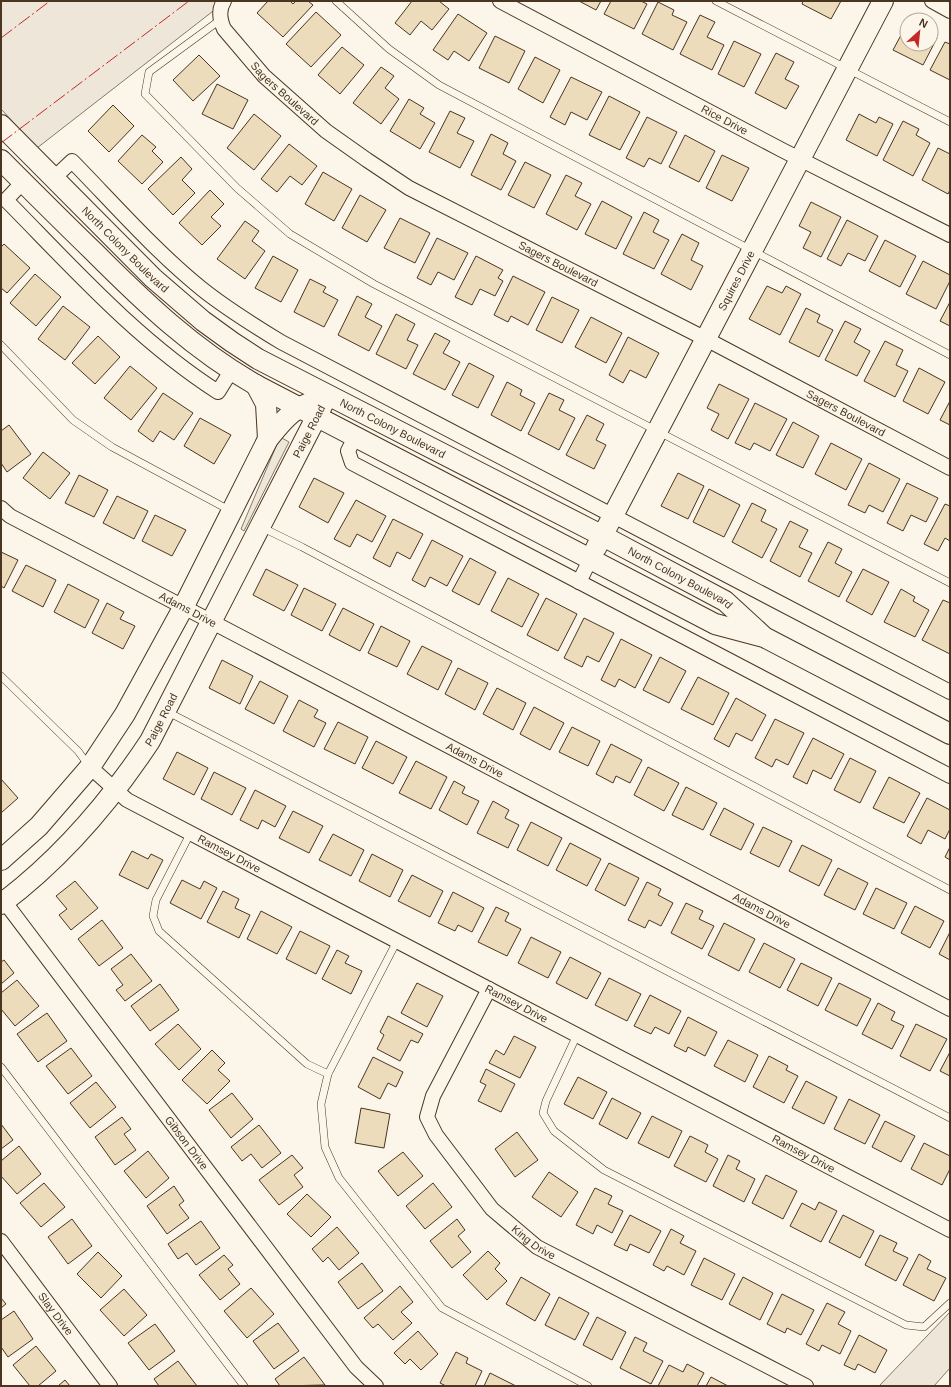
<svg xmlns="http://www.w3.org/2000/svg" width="951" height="1387" viewBox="0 0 951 1387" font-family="Helvetica,sans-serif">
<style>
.green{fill:#ede6d9;stroke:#887966}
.building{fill:#ecdcbc;stroke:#4a3520}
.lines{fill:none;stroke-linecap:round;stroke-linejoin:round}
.lane-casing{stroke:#4a3520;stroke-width:8}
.street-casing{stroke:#4a3520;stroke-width:16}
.secondary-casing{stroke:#4a3520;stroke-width:22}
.lane{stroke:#fbf6e9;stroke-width:7}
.street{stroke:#fbf6e9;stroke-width:14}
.secondary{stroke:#fbf6e9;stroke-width:20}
.power{stroke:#c62828;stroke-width:1;stroke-dasharray:14 3 2 3;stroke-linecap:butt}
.labels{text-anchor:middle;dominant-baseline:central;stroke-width:3;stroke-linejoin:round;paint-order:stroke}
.street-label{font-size:11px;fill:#4a3520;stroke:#fbf6e9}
</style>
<rect width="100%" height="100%" fill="#fbf6e9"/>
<g class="green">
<path d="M1,1H226L37,148L1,109Z"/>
<path d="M280,437L289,442L244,531L241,529Z"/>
<path d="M950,1312V1368L934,1386H879Z"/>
</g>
<g class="building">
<path d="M268,1H290L293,4L296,1H308L313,5L283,37L257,13Z"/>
<path d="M412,1H439L449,9L432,30L421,21L410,35L395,23Z"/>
<path d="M579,1H601L596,10Z"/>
<path d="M611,1H641L647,4L634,29L604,14Z"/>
<path d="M803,1H841L831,19L802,4Z"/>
<path d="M658,2L674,10L672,15L687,22L673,50L642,34Z"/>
<path d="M316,12L341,35L311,67L286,44Z"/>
<path d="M458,14L487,33L469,61L454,51L448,60L433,50Z"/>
<path d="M700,15L715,22L707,37L724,45L712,70L680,54Z"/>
<path d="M907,24V44H931V35L937,38L923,65L893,50Z"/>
<path d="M495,36L525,51L509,83L479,68Z"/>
<path d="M734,41L761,54L744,87L718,74Z"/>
<path d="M945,42L950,44V80L930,70Z"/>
<path d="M342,47L364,65L340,94L318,75Z"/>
<path d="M776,53L794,62L785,79L799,86L786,109L755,93Z"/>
<path d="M199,55L220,76L193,101L173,80Z"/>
<path d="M535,57L560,70L543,103L518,89Z"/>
<path d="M381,67L394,76L385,88L399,99L381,124L353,103Z"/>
<path d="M571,77L602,92L587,120L571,112L565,125L550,117Z"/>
<path d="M217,84L248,100L233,129L202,114Z"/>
<path d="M609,96L640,112L620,150L589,135Z"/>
<path d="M409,99L424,108L420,114L435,123L420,149L390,131Z"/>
<path d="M113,105L134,126L109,152L88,131Z"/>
<path d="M450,111L465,118L457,133L474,141L460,168L429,152Z"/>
<path d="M254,114L281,136L254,170L227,148Z"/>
<path d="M859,114L876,123L879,117L893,124L877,156L846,140Z"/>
<path d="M647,117L677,132L661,164L649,158L644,167L626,158Z"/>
<path d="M903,121L919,129L916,135L930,143L913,176L883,160Z"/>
<path d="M491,134L508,143L503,154L516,161L501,190L471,175Z"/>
<path d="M142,135L156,147L152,151L163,162L142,184L118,161Z"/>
<path d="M685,135L715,151L699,182L669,167Z"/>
<path d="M289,144L317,166L302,185L290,176L277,192L261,179Z"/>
<path d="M938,148L950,154V190L948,194L922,180Z"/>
<path d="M722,155L749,168L732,201L706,188Z"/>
<path d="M181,157L192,169L182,180L195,193L173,215L148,189Z"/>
<path d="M525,162L551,175L534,208L508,195Z"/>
<path d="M323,172L352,189L334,221L305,204Z"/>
<path d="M566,175L582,183L575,196L591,204L577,230L546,214Z"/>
<path d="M210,190L224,204L211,217L221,226L202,245L179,223Z"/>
<path d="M360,195L386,210L367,242L342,228Z"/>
<path d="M602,201L632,217L616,249L585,234Z"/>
<path d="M811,202L841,217L821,257L803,248L811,232L799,226Z"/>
<path d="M644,212L659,220L653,232L669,240L654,269L623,254Z"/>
<path d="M400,218L430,233L415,263L384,248Z"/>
<path d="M847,220L878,236L865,261L848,253L841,266L827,259Z"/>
<path d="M245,221L259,231L252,241L265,251L245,279L217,259Z"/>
<path d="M682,234L699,243L691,260L703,266L691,290L661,274Z"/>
<path d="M437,238L468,253L454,280L438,272L431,285L417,278Z"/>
<path d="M885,240L916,256L900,287L869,271Z"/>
<path d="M4,244L30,268L7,293L1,288V247Z"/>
<path d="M273,256L298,270L281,302L255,288Z"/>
<path d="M476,256L503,270L498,278L503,281L495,296L480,289L472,305L455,297Z"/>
<path d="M923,261L950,275V281L936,309L906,294Z"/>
<path d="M35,274L61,297L36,326L10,303Z"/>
<path d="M513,276L545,292L528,325L511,316L508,322L494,315Z"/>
<path d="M310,279L326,287L323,292L338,300L324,327L294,312Z"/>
<path d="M767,286L782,293L786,286L801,294L780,335L749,319Z"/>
<path d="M357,296L372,304L365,317L382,326L369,351L338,335Z"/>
<path d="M552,297L579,310L562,343L536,330Z"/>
<path d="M950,302V326L940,321Z"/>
<path d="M63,306L90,327L65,360L38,339Z"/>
<path d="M806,308L820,315L817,322L833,330L819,357L789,342Z"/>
<path d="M396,314L415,324L407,340L418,345L406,369L376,354Z"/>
<path d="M591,317L622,333L606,363L575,347Z"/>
<path d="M845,321L861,329L854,342L870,351L857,376L825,360Z"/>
<path d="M435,333L450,341L443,353L460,362L445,390L413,374Z"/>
<path d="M98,336L120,357L95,384L72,363Z"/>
<path d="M628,337L659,353L646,378L630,370L623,383L609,375Z"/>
<path d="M885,341L903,350L896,365L908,371L895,397L864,381Z"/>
<path d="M469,363L494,376L478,408L452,395Z"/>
<path d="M130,366L157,388L131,420L104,398Z"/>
<path d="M919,368L945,382L928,414L903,401Z"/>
<path d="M507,382L522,390L520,395L535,403L521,431L491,415Z"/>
<path d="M719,384L749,399L728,439L711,430L719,414L707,408Z"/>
<path d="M163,393L193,413L174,440L160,431L153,442L138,431Z"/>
<path d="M549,393L564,400L559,410L575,418L559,450L528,434Z"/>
<path d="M950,401V425L940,420Z"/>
<path d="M755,403L787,419L770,451L754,443L750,450L735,443Z"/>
<path d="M587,415L604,424L596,440L606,445L594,469L566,455Z"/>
<path d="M200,418L231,435L214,464L184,446Z"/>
<path d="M793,422L819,436L803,468L776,455Z"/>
<path d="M9,425L31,454L7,472L1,463V431Z"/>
<path d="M831,443L862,459L846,490L815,474Z"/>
<path d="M43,452L70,473L50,499L23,478Z"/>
<path d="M869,463L900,479L883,512L869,505L865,513L848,505Z"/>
<path d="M678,473L704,486L688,519L661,506Z"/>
<path d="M79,475L108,490L94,517L65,503Z"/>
<path d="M314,478L344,493L328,523L299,507Z"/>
<path d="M907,483L938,498L926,522L911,515L903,531L887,523Z"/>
<path d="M709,489L740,505L724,537L693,522Z"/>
<path d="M117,496L148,511L134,539L103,523Z"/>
<path d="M356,500L386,516L372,542L357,534L350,547L334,539Z"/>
<path d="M752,503L766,510L761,521L777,529L762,558L732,542Z"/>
<path d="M945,504L950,506V541L945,538L938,551L924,544Z"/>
<path d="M155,515L186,530L172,556L142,541Z"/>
<path d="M393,519L423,534L410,559L397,552L390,567L373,558Z"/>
<path d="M790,521L808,530L799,547L812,553L800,577L770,561Z"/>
<path d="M432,540L463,556L447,586L430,577L425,587L412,580Z"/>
<path d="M828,542L842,549L835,563L852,572L839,597L808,581Z"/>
<path d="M1,552L18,560L4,588L1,586Z"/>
<path d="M470,558L496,572L479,605L452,591Z"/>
<path d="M26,565L56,580L43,607L12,591Z"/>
<path d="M266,569L298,585L284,611L253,595Z"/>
<path d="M863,569L889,582L872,615L846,601Z"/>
<path d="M508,578L539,594L522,627L491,611Z"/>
<path d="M68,584L99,600L85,628L54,612Z"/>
<path d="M304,588L336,604L322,631L291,615Z"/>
<path d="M901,589L915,597L913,601L929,610L915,637L884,622Z"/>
<path d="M546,598L577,614L558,651L527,635Z"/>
<path d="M943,600L950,603V654L922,640Z"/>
<path d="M107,603L124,612L120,619L135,626L123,649L92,633Z"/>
<path d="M343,608L374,624L360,651L329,635Z"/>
<path d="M584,618L614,633L599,662L587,656L582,667L564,658Z"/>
<path d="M381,626L410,641L397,667L368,653Z"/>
<path d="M621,639L652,655L635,688L619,679L615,687L601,680Z"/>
<path d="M422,646L452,661L438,690L407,674Z"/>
<path d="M660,657L686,671L669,703L643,690Z"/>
<path d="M222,660L253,676L240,704L209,688Z"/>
<path d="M458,668L488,683L475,710L445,694Z"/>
<path d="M698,677L729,693L713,725L681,709Z"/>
<path d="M260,681L288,696L274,724L245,709Z"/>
<path d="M497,688L526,703L513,730L483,714Z"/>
<path d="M736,698L766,715L752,741L736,733L729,747L714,739Z"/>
<path d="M299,700L318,710L314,717L326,723L314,747L283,731Z"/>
<path d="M534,707L564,723L550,750L520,734Z"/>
<path d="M775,719L804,733L788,765L776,759L772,767L755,758Z"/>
<path d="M338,722L368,737L355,764L324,749Z"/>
<path d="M572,727L600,741L588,766L559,752Z"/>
<path d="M813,738L844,754L831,779L813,770L807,784L793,777Z"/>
<path d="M376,741L407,757L393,784L362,768Z"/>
<path d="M611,744L642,760L630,783L616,776L613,783L596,774Z"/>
<path d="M177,752L208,768L194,795L163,779Z"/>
<path d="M850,758L876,771L860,803L834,790Z"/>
<path d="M416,761L447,777L431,809L399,793Z"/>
<path d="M648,767L679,783L664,811L634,795Z"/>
<path d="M214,772L246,788L232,815L201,799Z"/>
<path d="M889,777L920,793L904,823L873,808Z"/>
<path d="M1,779L18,798L1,813Z"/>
<path d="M454,781L465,787L462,793L479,801L467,825L439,810Z"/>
<path d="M686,787L717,803L703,830L672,815Z"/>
<path d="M255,790L286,806L275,827L262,820L258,829L240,820Z"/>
<path d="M927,798L950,810V829L945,839L928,830L921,844L907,836Z"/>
<path d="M493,801L509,810L505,818L519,825L508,848L477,833Z"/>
<path d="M724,808L754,824L741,850L710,835Z"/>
<path d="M293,811L323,826L309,853L279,838Z"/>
<path d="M531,822L562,838L548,866L517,850Z"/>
<path d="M763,827L792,841L779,867L750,853Z"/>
<path d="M333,834L364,850L351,876L319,860Z"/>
<path d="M570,843L601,859L587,886L556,870Z"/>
<path d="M802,845L832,860L819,886L789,871Z"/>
<path d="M950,847V860L945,857Z"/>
<path d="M132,851L148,859L151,854L163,860L148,889L119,875Z"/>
<path d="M372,854L403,870L390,897L359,881Z"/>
<path d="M609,863L639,878L625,906L595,890Z"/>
<path d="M838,868L868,883L855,910L824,895Z"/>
<path d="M412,875L443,891L430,917L398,901Z"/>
<path d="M182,880L200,889L204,881L217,888L201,919L170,903Z"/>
<path d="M75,881L98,908L71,930L59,915L67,909L56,896Z"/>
<path d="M647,882L661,889L658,895L673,903L661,926L649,920L645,928L628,920Z"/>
<path d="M876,888L907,903L894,929L863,914Z"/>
<path d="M223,891L239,899L235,908L250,915L239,938L207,922Z"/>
<path d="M453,892L484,908L472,932L458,925L455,931L438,923Z"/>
<path d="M686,903L703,911L699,919L714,926L702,949L671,933Z"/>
<path d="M915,906L944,921L930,948L901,933Z"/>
<path d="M496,907L509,913L505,921L521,929L507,956L478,942Z"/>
<path d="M261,911L292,927L277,954L247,939Z"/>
<path d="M102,920L123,948L99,966L78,939Z"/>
<path d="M724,923L755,939L739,971L708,955Z"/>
<path d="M300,931L330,946L316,974L286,959Z"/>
<path d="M950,932V960L939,954Z"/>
<path d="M531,937L561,952L548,978L518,963Z"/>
<path d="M764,943L795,959L780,988L749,972Z"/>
<path d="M337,950L349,956L345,963L362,971L351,994L322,979Z"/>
<path d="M131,954L152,981L125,1001L116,990L123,985L111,969Z"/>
<path d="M570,957L601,973L587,999L556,983Z"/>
<path d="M4,960L14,973L1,984V962Z"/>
<path d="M801,963L832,978L818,1006L787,990Z"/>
<path d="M609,978L641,994L627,1021L595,1005Z"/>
<path d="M17,980L39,1006L15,1026L1,1009V993Z"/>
<path d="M417,983L443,996L427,1027L401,1013Z"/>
<path d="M839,983L871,999L857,1026L825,1010Z"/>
<path d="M160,984L179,1010L150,1031L131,1006Z"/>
<path d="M650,995L681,1011L669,1034L655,1027L651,1034L634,1026Z"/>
<path d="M878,1003L895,1012L891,1020L904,1026L892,1049L862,1034Z"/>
<path d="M47,1013L67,1041L38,1062L17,1034Z"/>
<path d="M388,1016L423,1034L418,1043L411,1040L400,1061L377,1049L384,1035L380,1032Z"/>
<path d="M688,1017L717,1032L705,1056L688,1047L686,1052L674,1046Z"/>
<path d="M178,1024L201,1049L179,1070L155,1044Z"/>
<path d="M916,1024L947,1039L930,1071L900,1056Z"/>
<path d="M514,1036L536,1047L520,1078L489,1063L496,1050L504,1055Z"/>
<path d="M728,1040L758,1055L745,1082L714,1066Z"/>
<path d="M71,1048L92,1076L68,1094L46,1066Z"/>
<path d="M212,1050L225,1063L218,1070L230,1081L207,1104L182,1080Z"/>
<path d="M950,1052V1076L940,1071Z"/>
<path d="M769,1056L788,1066L786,1070L798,1076L784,1103L753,1087Z"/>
<path d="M373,1057L403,1072L396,1087L388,1083L380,1099L358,1087Z"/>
<path d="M486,1069L515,1084L501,1112L478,1101L486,1085L480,1082Z"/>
<path d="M578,1077L607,1092L593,1119L564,1104Z"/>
<path d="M806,1081L837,1097L824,1124L792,1108Z"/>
<path d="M96,1082L116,1107L90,1128L70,1103Z"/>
<path d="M232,1093L253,1119L231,1138L209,1110Z"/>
<path d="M612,1098L641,1113L627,1139L599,1124Z"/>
<path d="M849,1099L880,1115L865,1144L834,1129Z"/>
<path d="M361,1108L390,1114L384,1148L355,1143Z"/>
<path d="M652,1116L682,1131L669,1158L638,1143Z"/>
<path d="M122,1117L131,1129L124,1134L136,1150L115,1165L95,1137Z"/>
<path d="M885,1121L915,1136L901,1162L872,1147Z"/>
<path d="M1,1124L13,1140L1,1149Z"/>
<path d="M259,1125L281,1153L262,1168L251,1154L242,1161L231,1147Z"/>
<path d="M517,1132L538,1160L515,1177L495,1149Z"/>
<path d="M690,1136L708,1145L705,1152L718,1159L706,1182L674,1166Z"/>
<path d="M924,1143L950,1156V1169L942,1185L911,1169Z"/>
<path d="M19,1146L41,1174L17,1194L1,1176V1161Z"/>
<path d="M148,1151L169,1178L146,1198L124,1171Z"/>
<path d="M403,1152L423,1176L398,1196L378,1171Z"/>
<path d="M292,1155L303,1168L294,1175L303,1187L279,1205L259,1180Z"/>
<path d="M728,1155L740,1161L736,1169L755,1179L744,1202L713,1186Z"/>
<path d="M549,1172L578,1192L561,1217L532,1197Z"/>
<path d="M766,1175L797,1191L783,1219L752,1203Z"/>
<path d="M44,1183L65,1207L41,1227L20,1203Z"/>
<path d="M433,1183L452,1207L425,1229L406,1206Z"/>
<path d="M174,1186L184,1201L179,1205L189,1218L167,1234L147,1206Z"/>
<path d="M595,1188L612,1196L608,1204L623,1211L612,1233L597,1225L593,1234L576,1225Z"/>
<path d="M307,1194L331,1217L311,1237L287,1214Z"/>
<path d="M819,1202L837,1211L821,1242L790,1226L802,1203L815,1210Z"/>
<path d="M630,1215L661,1231L649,1253L630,1244L627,1251L614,1245Z"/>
<path d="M843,1215L874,1231L860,1258L829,1242Z"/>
<path d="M72,1219L92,1246L68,1264L48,1237Z"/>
<path d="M457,1219L465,1230L458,1236L471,1252L452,1268L430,1241Z"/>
<path d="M201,1221L220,1248L196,1265L187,1253L178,1259L168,1244Z"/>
<path d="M337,1227L359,1253L339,1270L328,1257L323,1262L312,1249Z"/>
<path d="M671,1229L684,1236L680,1243L696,1251L684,1275L667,1266L664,1271L653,1265Z"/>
<path d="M880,1235L897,1243L893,1251L908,1258L896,1281L865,1265Z"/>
<path d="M488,1251L500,1263L495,1269L507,1281L487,1300L463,1275Z"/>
<path d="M98,1252L122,1276L101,1298L77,1274Z"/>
<path d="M919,1254L931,1261L927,1269L946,1278L934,1301L903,1285Z"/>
<path d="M224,1255L233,1265L228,1269L240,1284L220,1300L199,1275Z"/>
<path d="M704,1258L735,1274L722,1300L691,1285Z"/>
<path d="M362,1263L383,1291L358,1309L338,1282Z"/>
<path d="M521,1277L550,1294L535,1321L506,1304Z"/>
<path d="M743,1277L773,1293L760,1320L729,1304Z"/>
<path d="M400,1286L413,1302L401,1312L412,1323L393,1340L378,1324L373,1328L364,1318Z"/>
<path d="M251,1288L274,1314L247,1338L224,1311Z"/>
<path d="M124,1289L147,1315L124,1336L100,1310Z"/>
<path d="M782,1294L814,1310L801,1335L787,1328L785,1333L767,1324Z"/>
<path d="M559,1297L589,1313L575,1340L545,1325Z"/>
<path d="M1,1298L6,1304L1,1308Z"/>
<path d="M827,1303L845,1312L838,1324L851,1331L840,1354L822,1345L819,1351L806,1344Z"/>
<path d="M14,1311L33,1339L8,1357L1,1347V1320Z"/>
<path d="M597,1317L626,1332L612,1360L583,1345Z"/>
<path d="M278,1323L299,1351L274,1369L253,1341Z"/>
<path d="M155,1324L175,1351L149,1370L128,1343Z"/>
<path d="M418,1331L438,1354L421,1370L410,1359L405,1364L394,1353Z"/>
<path d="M859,1335L887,1350L875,1373L858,1364L855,1370L844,1365Z"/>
<path d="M635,1337L647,1343L643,1351L663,1361L651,1384L620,1368Z"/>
<path d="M36,1346L56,1371L38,1386H30L13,1365Z"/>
<path d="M456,1352L468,1358L466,1363L482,1371L475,1386H446L440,1383Z"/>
<path d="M304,1357L325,1385L280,1386L275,1379Z"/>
<path d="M178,1361L197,1386H159L154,1379Z"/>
<path d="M687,1364L704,1373L697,1386H658L669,1365L683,1372Z"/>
<path d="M490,1373L516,1386H484Z"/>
<path d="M711,1377L728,1386H706Z"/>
<path d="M65,1380L70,1386H58Z"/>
</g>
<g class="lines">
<g class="lane-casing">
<g id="lane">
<path d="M336,1L389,49L439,85L950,355"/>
<path d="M716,1L950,122"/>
<path d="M220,20L149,72L145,94L237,188L290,234L374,284L950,583"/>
<path d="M1,345L73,420L112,447L231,511"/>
<path d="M261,527L302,547L950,890"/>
<path d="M1,676L78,751L89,766"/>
<path d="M166,711L950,1118"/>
<path d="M190,834L156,900L153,916L159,931L307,1064L328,1074"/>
<path d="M397,941L328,1074L321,1104L325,1147L339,1178L442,1308L588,1386"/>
<path d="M577,1035L546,1101L543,1113L554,1131L604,1170L906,1325L924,1327L950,1303"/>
<path d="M1,1067L244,1386"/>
</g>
</g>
<g class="street-casing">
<g id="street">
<path id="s1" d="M224,1C218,10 220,20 224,29L264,76L326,131L367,160L409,188L706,339L950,468"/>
<path id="s2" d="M500,1L782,150L950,235"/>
<path d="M932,1L950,11"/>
<path d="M54,178L72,161C114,204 155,251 202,289C227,309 253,325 281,342L950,692"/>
<path d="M23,182L6,200C73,268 137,340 218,392L231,371"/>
<path d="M355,437L348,451L352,463L950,776"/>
<path id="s3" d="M1,508L10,516L950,1009"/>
<path d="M579,582L590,560"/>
<path id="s4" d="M90,767L127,800L950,1230"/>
<path id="s5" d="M1,897L356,1367L376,1386"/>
<path id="s6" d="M489,989L433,1096L427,1117L436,1135L492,1209L537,1247L806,1386"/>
<path id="s7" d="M1,1241L110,1386"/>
</g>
</g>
<g class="secondary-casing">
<g id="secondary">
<path id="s8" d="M1,125L153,278L203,321L232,342L258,359L328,395L603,536L725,601L762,635"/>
<path d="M1,160C32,191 63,222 94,252C145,303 193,349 256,385L715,624L764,637L950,734"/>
<path d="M256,385L266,404L268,439"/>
<path id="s9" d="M596,548L883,1"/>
<path d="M1,860L39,826L90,767L125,714L183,608L268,439C280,424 291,410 309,403"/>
<path id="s10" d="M1,904C61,859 109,803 150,741L323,404"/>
</g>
</g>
<use href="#lane" class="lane"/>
<use href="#street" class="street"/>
<use href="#secondary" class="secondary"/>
<g class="power">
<path d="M1,38L50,1"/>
<path d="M1,143L189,1"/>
</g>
</g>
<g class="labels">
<g class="street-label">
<text stroke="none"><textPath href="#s1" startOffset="118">Sagers Boulevard</textPath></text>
<text stroke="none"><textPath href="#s2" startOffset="254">Rice Drive</textPath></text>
<text stroke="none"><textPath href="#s8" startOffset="176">North Colony Boulevard</textPath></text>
<text stroke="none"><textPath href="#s1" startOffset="442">Sagers Boulevard</textPath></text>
<text stroke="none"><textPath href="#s9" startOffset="302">Squires Drive</textPath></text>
<text stroke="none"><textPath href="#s1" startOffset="766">Sagers Boulevard</textPath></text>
<text stroke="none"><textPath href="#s8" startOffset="500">North Colony Boulevard</textPath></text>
<text stroke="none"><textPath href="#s10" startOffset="570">Paige Road</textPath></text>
<text stroke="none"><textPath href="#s8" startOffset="824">North Colony Boulevard</textPath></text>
<text stroke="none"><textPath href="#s3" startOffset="213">Adams Drive</textPath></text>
<text stroke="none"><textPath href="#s10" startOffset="246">Paige Road</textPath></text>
<text stroke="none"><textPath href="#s3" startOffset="537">Adams Drive</textPath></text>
<text stroke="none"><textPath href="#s4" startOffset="165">Ramsey Drive</textPath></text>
<text stroke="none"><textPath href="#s3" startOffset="861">Adams Drive</textPath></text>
<text stroke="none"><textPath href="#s4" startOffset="489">Ramsey Drive</textPath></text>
<text stroke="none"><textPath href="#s5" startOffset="308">Gibson Drive</textPath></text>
<text stroke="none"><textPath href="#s4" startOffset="813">Ramsey Drive</textPath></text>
<text stroke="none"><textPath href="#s6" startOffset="309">King Drive</textPath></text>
<text stroke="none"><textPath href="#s7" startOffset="91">Slay Drive</textPath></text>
</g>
</g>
<rect width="951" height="1387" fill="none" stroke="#4a3520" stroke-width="4"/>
<g transform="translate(919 32) rotate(27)"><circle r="19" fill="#fbf6e9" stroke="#b4a999"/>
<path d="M0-3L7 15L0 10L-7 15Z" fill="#c62828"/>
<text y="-6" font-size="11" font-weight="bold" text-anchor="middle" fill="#4a3520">N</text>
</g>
</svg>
